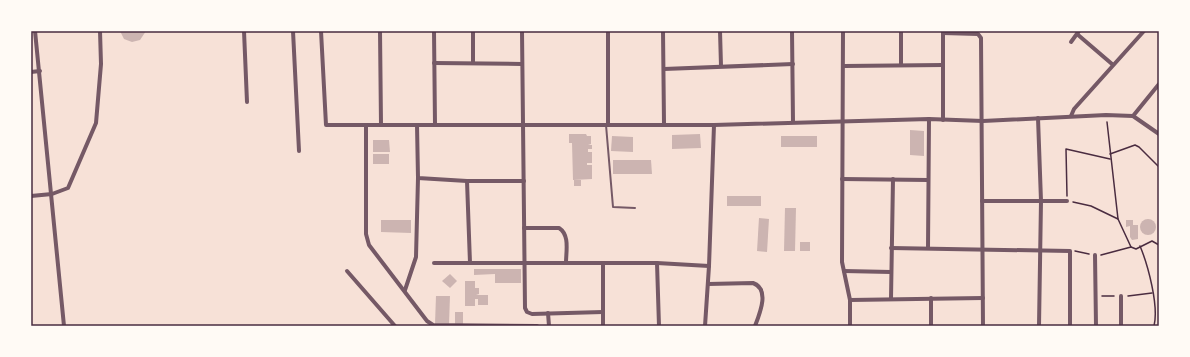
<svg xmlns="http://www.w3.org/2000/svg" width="1190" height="357" viewBox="0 0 1190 357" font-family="'Roboto Condensed',sans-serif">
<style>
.building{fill:#ccb4b1}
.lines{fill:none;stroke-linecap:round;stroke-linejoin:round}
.path{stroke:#4a2c40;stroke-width:1.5}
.service{stroke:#755966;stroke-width:2}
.minor{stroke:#755966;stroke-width:4}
.neatline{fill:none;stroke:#4a2c40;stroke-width:1.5}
</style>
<rect width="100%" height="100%" fill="#f7e1d7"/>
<g class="building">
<path d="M120,31H146L140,40L132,42L124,39Z"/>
<path d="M910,130L924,131V156L910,155Z"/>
<path d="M569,134H586L587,136H591V144L588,145H592V149H588V152H592V163H587V165H592V179L573,180L572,143H569Z"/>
<path d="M700,134L701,148L672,149V135Z"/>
<path d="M612,136L633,137V152L611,151Z"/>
<rect x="781" y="136" width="36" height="11"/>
<path d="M373,140H389L390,152H373Z"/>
<rect x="373" y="154" width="16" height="10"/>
<path d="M613,160H651L652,174H613Z"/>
<rect x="574" y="180" width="7" height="6"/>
<rect x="727" y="196" width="34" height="10"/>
<path d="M785,208H796L795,251H784Z"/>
<path d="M759,218L769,219L767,252L757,251Z"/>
<circle cx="1148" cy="227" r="8"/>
<path d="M381,220H411V233L381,232Z"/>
<path d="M1126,220H1133V225H1138V239L1132,240L1130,237V226L1126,227Z"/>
<rect x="800" y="242" width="10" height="9"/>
<path d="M474,269H521V283H495V274L474,275Z"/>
<path d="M450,274L457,281L450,288L442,281Z"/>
<path d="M465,281H475V288H479V294L476,295H488V305H478V299H475V306H465Z"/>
<path d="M436,296H450L449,324H435Z"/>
<rect x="455" y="312" width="8" height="12"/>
</g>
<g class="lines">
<g class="path">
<path d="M1107,122L1118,219L1131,247"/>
<path d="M1110,154L1135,145L1139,147L1159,167"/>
<path d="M1067,196L1066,149L1110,159"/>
<path d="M1073,202L1091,206L1118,219"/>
<path d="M1140,246C1148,265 1159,306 1154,326"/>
<path d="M1075,251L1089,254"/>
<path d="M1101,255L1131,247L1136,249L1152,241L1159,245"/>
<path d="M1102,296H1114"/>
<path d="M1128,296L1152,293"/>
</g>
<path class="service" d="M606,125L613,207L635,208"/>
<g class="minor">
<path d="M35,31L64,326"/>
<path d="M244,31L247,102"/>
<path d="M293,31L299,151"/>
<path d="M321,31L326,125H714L929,119L983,121L1106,115L1133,116L1159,134"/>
<path d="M380,31L381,125"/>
<path d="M434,31L435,125"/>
<path d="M522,31L525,308L527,312L532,314L603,312"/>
<path d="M663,31L664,124"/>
<path d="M720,31L721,66"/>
<path d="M792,31L793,122"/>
<path d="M843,31L842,262L850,300V326"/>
<path d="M943,33L978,34L981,38L983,326"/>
<path d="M1077,34L1112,64"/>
<path d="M1071,42L1079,31"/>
<path d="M434,63L522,64"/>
<path d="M473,63V31"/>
<path d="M901,65V31"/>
<path d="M844,66L943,65"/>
<path d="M664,69L793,64"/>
<path d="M31,72L40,71"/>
<path d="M1071,116L1074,109L1144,31"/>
<path d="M1133,116L1159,84"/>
<path d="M1038,118L1041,201L1039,326"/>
<path d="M943,120V32"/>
<path d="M608,124V31"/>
<path d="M366,125V234L369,245L427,321L433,325L537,326"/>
<path d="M417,125L418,178L467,181H524"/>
<path d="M842,179L928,180"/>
<path d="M467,181L470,263"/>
<path d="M31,196L52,194L68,188L96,123L101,64L100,31"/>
<path d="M982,201H1067"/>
<path d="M524,228H559C570,235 566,251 566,263"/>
<path d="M891,248L1070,251V326"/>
<path d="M928,248L929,119"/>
<path d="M1095,255L1096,326"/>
<path d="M434,263H657L709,266"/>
<path d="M603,263V326"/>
<path d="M657,263L659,326"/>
<path d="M347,271L395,326"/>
<path d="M844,271L891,272"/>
<path d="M708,284L753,283C770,289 760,313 755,326"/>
<path d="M405,290L416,257L418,178"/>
<path d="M931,298V326"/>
<path d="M891,299L893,179"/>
<path d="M850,300L983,298"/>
<path d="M548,313L549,326"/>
<path d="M705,326L709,266L714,125"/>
<path d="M1121,326V296"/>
</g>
</g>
<rect width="1190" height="357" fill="none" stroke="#fffaf5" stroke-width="64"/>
<rect x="32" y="32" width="1126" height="293" class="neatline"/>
</svg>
